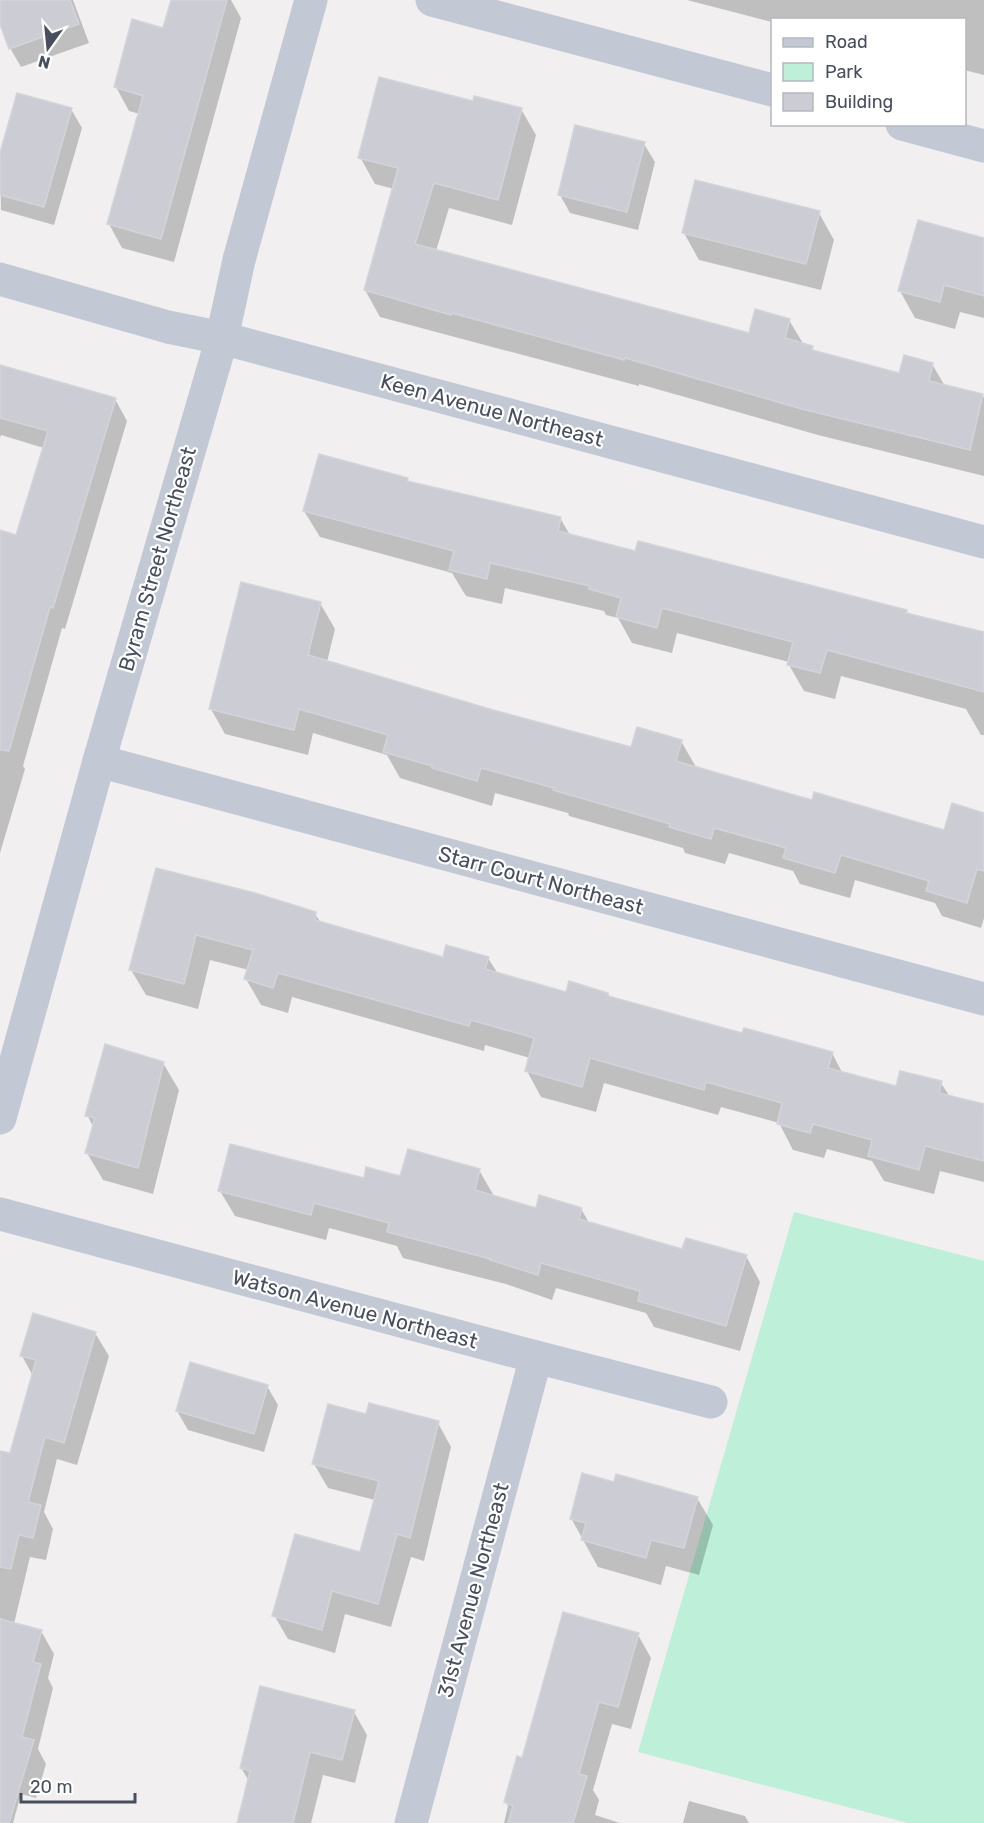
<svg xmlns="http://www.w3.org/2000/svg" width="984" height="1823" viewBox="0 0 984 1823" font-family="Rubik,sans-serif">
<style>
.green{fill:#bdefd9}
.shadow{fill:#0003}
.building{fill:#cccdd4;stroke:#d3d4da;stroke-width:1.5}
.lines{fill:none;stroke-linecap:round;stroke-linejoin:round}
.minor{stroke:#c2c8d4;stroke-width:33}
.labels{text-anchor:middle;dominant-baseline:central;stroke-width:4.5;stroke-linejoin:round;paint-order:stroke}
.street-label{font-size:21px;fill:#474e5d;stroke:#fff}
</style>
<rect width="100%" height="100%" fill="#f1efef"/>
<path class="green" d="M794,1212L984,1261V1823H908L638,1752Z"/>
<g class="shadow">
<path d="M0,0H73L89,43L21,67L10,48L0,19Z"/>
<path d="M173,0H231L241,18L174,262L122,248L109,224L140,114L129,111L116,87L164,30Z"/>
<path d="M687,0H984V75L964,70V20H772V22Z"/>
<path d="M474,103L521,109L536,135L512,225L449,208L436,251L750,335L789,320L804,345L812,347L815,353L901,375L932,364L945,386L984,397V476L818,435L639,384V386L380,317L365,290L394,189L375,184L360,157Z"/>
<path d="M71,109L82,128L54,225L1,210L0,158Z"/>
<path d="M644,144L655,162L638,230L570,213L560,195Z"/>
<path d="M819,213L834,240L821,290L699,260L684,233Z"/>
<path d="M984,240V318L960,312L955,329L915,318L900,291Z"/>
<path d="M0,365L115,399L127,421L65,629L62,628L23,766L25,769L0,853V538L17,537L44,448L1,435L0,438Z"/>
<path d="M407,480L408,483L560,518L570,535L636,553L639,543L984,633V735H981L966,709L841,676L835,699L804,691L789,665V662L677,633L672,653L632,643L618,618L606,615L604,611L505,588L502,604L466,596L452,573L320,537L304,511Z"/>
<path d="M320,603L335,629L327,662L492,712L632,749L681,741L696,767L813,802L945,832L984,814V918L981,928L942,916L935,903L855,880L850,898L800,884L793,871L729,853L725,864L685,853L683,848L569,816L568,813L495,793L492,806L400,778L387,755L313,733L308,755L225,734L211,709Z"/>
<path d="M157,870L315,914L321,923L444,959L488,958L498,974L567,994H607L609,998L743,1035L832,1053L843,1074L897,1087L941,1083L950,1097L984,1106V1182L940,1171L934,1194L884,1181L872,1161L827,1149L824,1158L793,1150L779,1123L721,1107L718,1115L604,1083L596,1112L541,1097L527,1071L530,1058L485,1045L484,1051L292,997L288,1013L261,1005L246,979L249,970L210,960L198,1009L146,995L131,970Z"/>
<path d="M163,1063L179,1090L153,1194L103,1180L87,1153L94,1128L87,1115Z"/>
<path d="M479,1170L494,1196L537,1210L581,1209L590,1224L683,1251L746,1256L760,1282L740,1351L654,1327L646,1313L556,1288L552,1300L506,1284L403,1258L397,1246L329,1228L326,1240L235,1216L220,1191Z"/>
<path d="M95,1333L109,1356L77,1465L57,1459L44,1512L53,1529L46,1560L30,1557L14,1624L41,1631L54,1654L48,1678L53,1688L38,1749L46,1764L36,1798L21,1794L13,1823H0V1452L11,1455L33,1376L22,1356Z"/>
<path d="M267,1386L278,1405L264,1452L188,1430L177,1411Z"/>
<path d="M367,1416L438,1423L451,1447L424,1561L411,1557L391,1627L345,1614L335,1653L288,1639L274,1615L361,1554L375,1500L328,1488L314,1464Z"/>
<path d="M615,1483L697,1498L713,1525L699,1575L666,1566L661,1585L598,1567L571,1518Z"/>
<path d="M638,1635L651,1658L631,1729L612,1724L593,1790L599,1800L595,1815L620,1823H504L508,1806L506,1802L523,1760Z"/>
<path d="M354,1712L367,1735L355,1783L323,1775L311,1823H239L249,1781L241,1768Z"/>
<path d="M689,1801L745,1816L749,1823H683Z"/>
</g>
<g class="building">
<path d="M0,0H70L79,24L9,49L0,24Z"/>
<path d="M171,0H227L161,239L107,224L143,96L114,87L132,19L163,28Z"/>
<path d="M379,77L473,101L474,96L522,108L498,200L434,183L415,244L749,333L755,309L790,319L785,338L813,346L812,350L899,373L904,355L933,363L929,381L983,394L970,450L802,409L625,358L624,360L452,313L451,315L364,290L398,168L358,158Z"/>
<path d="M17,93L72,108L44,207L0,195V153Z"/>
<path d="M575,125L645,142L627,212L558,195Z"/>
<path d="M695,180L820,211L806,264L682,233Z"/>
<path d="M918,220L984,238V296L944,285L940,302L898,291Z"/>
<path d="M0,365L116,398L53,608L50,607L9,751L0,750V530L16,535L48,431L0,418Z"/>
<path d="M319,454L408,478L407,481L561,517L558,531L635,551L638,541L907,610L906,613L984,632V692L827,650L820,673L787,665L793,642L662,608L657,628L616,617L621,598L589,589L590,586L490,563L487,579L449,570L454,551L303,511Z"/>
<path d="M241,582L321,602L308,655L493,710L631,747L637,727L682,740L676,761L812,800L814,792L944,830L952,803L984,813V871L977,869L967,903L926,891L929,881L841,855L835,873L783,858L786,848L714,828L711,839L669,827L670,824L553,790L554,788L481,768L477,781L432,768V766L383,752L388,735L299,709L294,730L209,709Z"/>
<path d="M156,868L255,893L316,912L315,920L443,957L446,945L489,957L485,969L566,992L569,981L608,993V996L742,1033L744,1028L833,1052L828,1068L896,1086L900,1071L942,1081L939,1093L984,1104V1161L925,1146L919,1170L868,1156L872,1140L813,1124L810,1133L777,1124L782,1103L706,1082L704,1090L590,1058L582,1087L525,1071L534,1038L471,1020L469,1026L278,973L273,988L244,979L253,950L196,935L184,984L129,970Z"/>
<path d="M105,1044L164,1062L138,1168L85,1153L95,1118L85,1116Z"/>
<path d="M230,1144L364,1178L366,1167L400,1176L408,1149L480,1169L475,1190L536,1208L539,1195L582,1208L579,1219L682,1249L686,1238L747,1255L726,1326L638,1301L640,1291L541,1263L538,1275L490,1260L491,1259L387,1232L389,1223L314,1203L311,1215L218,1191Z"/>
<path d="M33,1313L96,1332L64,1443L45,1437L28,1502L41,1505L33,1538L19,1535L11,1569L0,1567V1451L10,1453L36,1360L20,1356Z"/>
<path d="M190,1362L268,1385L254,1434L176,1411Z"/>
<path d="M369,1403L439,1421L410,1538L397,1534L378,1604L332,1591L322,1630L272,1616L295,1534L360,1552L379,1481L312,1464L328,1404L366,1414Z"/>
<path d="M582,1473L614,1482L616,1474L698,1497L684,1548L651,1540L646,1558L581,1540L586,1523L570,1519Z"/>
<path d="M563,1612L639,1633L618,1707L599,1702L579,1774L587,1776L573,1823H508L513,1806L504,1802L517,1756L522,1758Z"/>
<path d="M0,1619L42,1630L33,1662L41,1664L22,1737L34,1740L9,1823H0Z"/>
<path d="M260,1686L355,1710L342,1760L310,1752L293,1823H237L250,1771L240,1768Z"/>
</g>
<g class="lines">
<g class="minor">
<path d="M432,0L772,90"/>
<path d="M902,124L984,146"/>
<path d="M0,279L168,327L222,338L984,542"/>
<path d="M99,761L984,999"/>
<path d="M0,1118L99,761L222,338L239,260L311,0"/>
<path d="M0,1214L536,1357L711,1402"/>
<path d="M411,1823L536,1357"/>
</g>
</g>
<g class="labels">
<g class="street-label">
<text transform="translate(492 410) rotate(15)">Keen Avenue Northeast</text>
<text transform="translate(157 559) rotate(-74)">Byram Street Northeast</text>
<text transform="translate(541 880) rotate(15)">Starr Court Northeast</text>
<text transform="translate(355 1309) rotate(15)">Watson Avenue Northeast</text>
<text transform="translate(473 1590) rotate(-75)">31st Avenue Northeast</text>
</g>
</g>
<rect x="771" y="18" width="195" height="108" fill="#ffffff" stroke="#b5b8be" stroke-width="1.5"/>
<rect x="783" y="38" width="30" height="9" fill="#c2c8d4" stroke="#b5b8be" stroke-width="1.5"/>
<text x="825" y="48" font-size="18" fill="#474e5d">Road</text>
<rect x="783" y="63" width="30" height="18" fill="#bdefd9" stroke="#b5b8be" stroke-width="1.5"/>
<text x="825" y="78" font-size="18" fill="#474e5d">Park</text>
<rect x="783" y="93" width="30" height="18" fill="#cccdd4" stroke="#b5b8be" stroke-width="1.5"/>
<text x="825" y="108" font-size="18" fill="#474e5d">Building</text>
<g transform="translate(48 48) rotate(195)" stroke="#ffffff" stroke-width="4.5" paint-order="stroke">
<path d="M0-4.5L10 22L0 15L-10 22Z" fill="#474e5d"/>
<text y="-9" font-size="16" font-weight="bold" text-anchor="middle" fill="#474e5d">N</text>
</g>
<path d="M21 1793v9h114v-9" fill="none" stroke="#474e5d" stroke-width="3"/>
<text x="30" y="1793" font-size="18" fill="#474e5d" stroke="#ffffff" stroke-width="4.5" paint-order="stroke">20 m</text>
</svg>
